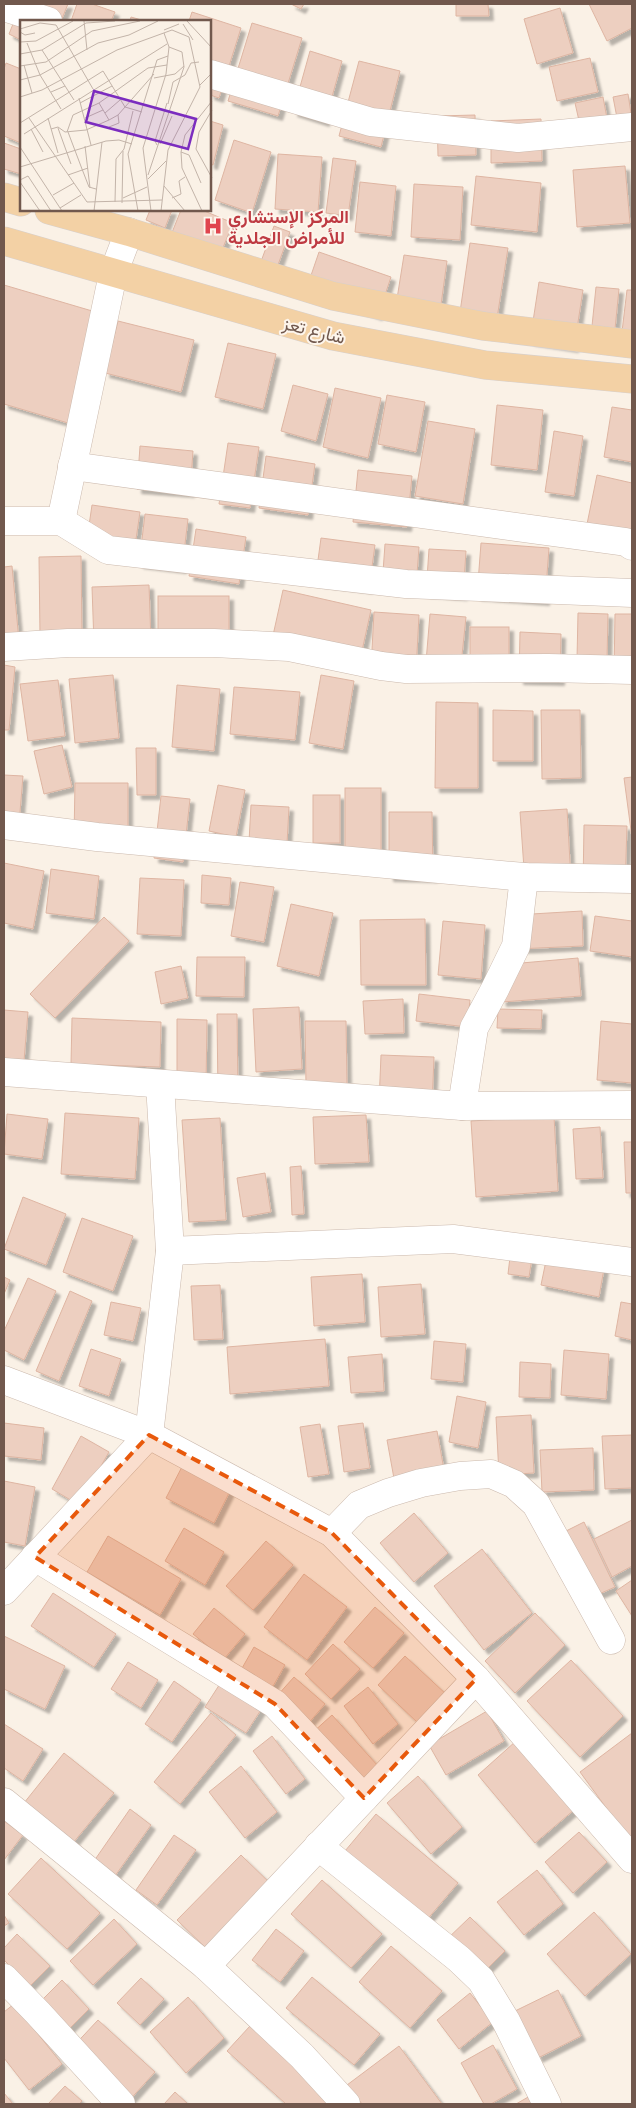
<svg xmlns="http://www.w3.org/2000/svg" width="636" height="2108" viewBox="0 0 636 2108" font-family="'Public Sans',Vazirmatn,sans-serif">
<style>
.building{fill:#edcfc0;stroke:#deb5a2;filter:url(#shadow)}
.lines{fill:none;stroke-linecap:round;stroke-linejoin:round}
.minor-casing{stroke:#cbb9ad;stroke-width:29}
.primary-casing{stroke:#d7d0cd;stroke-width:29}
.minor{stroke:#fff;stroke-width:28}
.primary{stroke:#f3d1a5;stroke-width:28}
.marked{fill:#e8590c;fill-opacity:0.2;stroke:#e8590c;stroke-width:4;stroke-dasharray:10 6;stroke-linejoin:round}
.labels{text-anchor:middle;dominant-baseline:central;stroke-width:4;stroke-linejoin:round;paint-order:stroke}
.health-label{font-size:18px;font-weight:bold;fill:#be3a42;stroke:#fdf5ec;text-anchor:start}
.street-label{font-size:18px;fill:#71584d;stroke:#fdf5ec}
.inset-road{fill:none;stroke:#c3b4a9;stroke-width:1}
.view{fill:#7b2cbf;fill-opacity:0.15;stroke:#7b2cbf;stroke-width:2.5}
.inset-edge{fill:none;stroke:#71584d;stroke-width:2.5}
</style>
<defs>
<filter id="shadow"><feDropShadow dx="4.5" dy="4.5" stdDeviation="1" flood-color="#0004"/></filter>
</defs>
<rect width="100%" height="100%" fill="#faf1e6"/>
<g class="building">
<path d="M21,4H68L61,21H21V40L9,34Z"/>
<path d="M77,4H92L115,12L111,21H71Z"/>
<path d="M291,4H304L301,9Z"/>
<path d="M456,4H488L489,16H456Z"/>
<path d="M589,4H632V28L607,41Z"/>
<path d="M560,8L573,53L537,64L524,19Z"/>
<path d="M192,12L241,28L219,98L210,95V21H189Z"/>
<path d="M131,17L145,21H130Z"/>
<path d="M252,23L302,38L278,116L228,101Z"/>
<path d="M310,51L342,61L325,122L293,112Z"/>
<path d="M590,58L598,92L557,101L549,67Z"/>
<path d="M359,61L400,71L381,147L339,136Z"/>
<path d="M6,63L21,69V143L4,136V69Z"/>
<path d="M628,94L632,120L618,123L613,97Z"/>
<path d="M603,97L609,129L582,134L575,103Z"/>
<path d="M475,115L476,155L438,156L437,116Z"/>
<path d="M541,119L542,161L491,163V121Z"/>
<path d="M210,121L223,125L213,165L210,164Z"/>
<path d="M234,140L271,152L252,213L215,200Z"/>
<path d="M4,143L21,149V174L4,169Z"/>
<path d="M278,154L322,157L318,212L275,209Z"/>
<path d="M333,158L356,161L348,216L326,213Z"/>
<path d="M625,166L630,223L577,227L573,170Z"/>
<path d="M476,176L541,183L537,232L471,225Z"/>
<path d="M360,182L396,186L391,236L355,232Z"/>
<path d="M414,184L463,187L460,240L411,237Z"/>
<path d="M150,210H172L165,228L146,220Z"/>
<path d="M181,210H202L233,223L218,260L169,240Z"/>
<path d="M274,226L290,232L275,273L259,267Z"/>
<path d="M470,243L508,248L495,331L458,326Z"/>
<path d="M319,252L391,277L378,316L306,290Z"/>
<path d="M404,255L447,261L440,312L396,305Z"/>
<path d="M539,282L583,290L574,348L530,341Z"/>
<path d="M4,285L99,313L68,423L4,404Z"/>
<path d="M596,287L619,289L615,329L592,326Z"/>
<path d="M627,290H632V342L621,340Z"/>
<path d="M118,321L194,340L181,392L105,373Z"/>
<path d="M228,343L276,354L263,409L215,397Z"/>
<path d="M293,385L328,394L316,441L281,431Z"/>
<path d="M335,388L381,398L368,458L323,447Z"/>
<path d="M387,395L425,402L416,452L378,444Z"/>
<path d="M497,405L543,410L537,470L491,465Z"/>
<path d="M612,407L632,410V462L604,457Z"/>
<path d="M428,421L475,429L463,504L415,496Z"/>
<path d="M554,431L583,436L574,496L545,492Z"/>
<path d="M228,443L259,447L250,508L219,504Z"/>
<path d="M140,446L193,451L190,493L137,489Z"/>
<path d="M266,456L315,464L308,515L259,508Z"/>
<path d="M358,470L412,476L407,527L353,522Z"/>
<path d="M597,475L632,483V544L585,534Z"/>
<path d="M92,505L140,512L134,553L86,546Z"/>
<path d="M145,514L188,519L182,569L139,564Z"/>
<path d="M196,529L246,537L239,584L189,576Z"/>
<path d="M321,538L375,545L369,589L315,582Z"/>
<path d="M481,543L549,548L545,601L477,596Z"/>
<path d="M385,544L419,547L416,588L382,586Z"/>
<path d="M429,549L466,551L463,596L426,593Z"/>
<path d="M81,556L82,636H40L39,557Z"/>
<path d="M12,566L19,641L4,642V567Z"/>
<path d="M149,585L151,642L94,644L92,587Z"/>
<path d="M283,590L371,610L360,660L272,640Z"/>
<rect x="158" y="596" width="71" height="53"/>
<path d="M374,612L419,615L416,671L371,668Z"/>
<path d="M578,613L608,614L607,659H577Z"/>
<path d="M430,614L466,617L461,665L426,662Z"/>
<path d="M615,614H632V674H614Z"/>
<rect x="470" y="627" width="39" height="47"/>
<path d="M520,632L561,634L560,681L519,680Z"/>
<path d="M4,665L15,667L9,730H4Z"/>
<path d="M113,675L119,738L75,743L69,679Z"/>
<path d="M321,675L354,681L343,749L309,743Z"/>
<path d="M58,680L65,736L28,741L20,684Z"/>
<path d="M177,685L220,689L214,751L172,747Z"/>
<path d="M234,687L300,692L295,740L230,734Z"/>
<path d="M436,702L478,703V788H435Z"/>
<path d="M493,710L533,711V761H493Z"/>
<path d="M541,710H580L581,778L542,779Z"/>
<path d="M62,745L72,787L44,794L34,751Z"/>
<path d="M136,748H156V795H137Z"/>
<path d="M4,775L23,776L19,824L4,822Z"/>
<path d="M632,777V838L624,778Z"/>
<path d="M75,783H128V838L74,837Z"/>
<path d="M218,785L245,790L236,837L209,831Z"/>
<rect x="345" y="788" width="36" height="76"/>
<rect x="313" y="795" width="27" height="48"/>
<path d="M161,796L190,799L183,862L154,858Z"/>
<path d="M251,805L289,807L286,862L248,860Z"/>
<path d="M567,809L571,880L525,883L520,812Z"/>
<path d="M389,812H432L433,878L389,877Z"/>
<path d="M584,825L627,826L625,887L583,886Z"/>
<path d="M4,863L44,871L33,929L4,923Z"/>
<path d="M51,869L99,876L94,919L46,913Z"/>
<path d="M202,875L231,878L229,905L201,903Z"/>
<path d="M140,878L184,880L181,936L137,934Z"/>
<path d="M240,882L274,887L264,942L231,936Z"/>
<path d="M291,904L333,913L319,976L277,966Z"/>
<path d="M582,911L583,946L516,949L515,915Z"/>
<path d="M595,916L632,921V957L590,951Z"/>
<path d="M104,917L129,941L55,1018L30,994Z"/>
<path d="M425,919L426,985H361L360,920Z"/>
<path d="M443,921L485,925L481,979L438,975Z"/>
<path d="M197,957H245L244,997L196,996Z"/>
<path d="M578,958L581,996L502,1002L499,965Z"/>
<path d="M181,966L188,998L161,1004L155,972Z"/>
<path d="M419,994L470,1000L467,1027L416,1021Z"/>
<path d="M403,999L404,1033L365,1034L363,1001Z"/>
<path d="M299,1007L302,1069L256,1072L253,1009Z"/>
<path d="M498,1009L542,1010L541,1029L497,1028Z"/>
<path d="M4,1010L28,1012L24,1061L4,1059Z"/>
<path d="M217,1014H237L238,1096H218Z"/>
<path d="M72,1018L161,1022L160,1067L71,1064Z"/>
<path d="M177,1019L207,1020L206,1085L177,1084Z"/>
<path d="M305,1021H346L347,1084H306Z"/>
<path d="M601,1021L632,1024V1083L597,1080Z"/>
<path d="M381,1055L434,1057L432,1106L379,1103Z"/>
<path d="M65,1113L139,1118L135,1179L61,1174Z"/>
<path d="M7,1114L48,1119L42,1159L4,1154Z"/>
<path d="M366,1115L369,1162L315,1164L313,1117Z"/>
<path d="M554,1116L558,1191L476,1197L471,1121Z"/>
<path d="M220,1118L226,1220L189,1222L182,1120Z"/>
<path d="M600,1127L603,1178L576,1179L573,1129Z"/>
<path d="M624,1142H632V1193H626Z"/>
<path d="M301,1166L304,1214L292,1215L290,1167Z"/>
<path d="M265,1173L271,1212L243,1217L237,1178Z"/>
<path d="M23,1197L66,1214L46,1265L4,1249Z"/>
<path d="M82,1218L133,1236L113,1291L63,1272Z"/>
<path d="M511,1249L533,1252L529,1277L508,1274Z"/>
<path d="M548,1251L605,1263L599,1297L541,1285Z"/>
<path d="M362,1274L365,1322L314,1326L311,1277Z"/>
<path d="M4,1277L10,1280L4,1294Z"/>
<path d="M28,1278L56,1291L24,1360L4,1350V1331Z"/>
<path d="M421,1284L425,1334L381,1337L378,1287Z"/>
<path d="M220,1285L223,1339L194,1340L191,1286Z"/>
<path d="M70,1291L92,1301L59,1381L36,1371Z"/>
<path d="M111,1302L141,1308L133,1341L104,1335Z"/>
<path d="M621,1302L632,1304V1340L615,1336Z"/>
<path d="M325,1339L329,1386L230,1394L227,1347Z"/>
<path d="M434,1341L466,1344L463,1382L431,1379Z"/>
<path d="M91,1349L121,1359L109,1396L79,1386Z"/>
<path d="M564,1350L609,1354L606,1399L561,1395Z"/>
<path d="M382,1354L384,1391L351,1393L348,1357Z"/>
<path d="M520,1362L551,1364L550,1398L519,1397Z"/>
<path d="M457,1396L486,1402L478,1448L449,1442Z"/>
<path d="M531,1415L534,1473L499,1475L496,1417Z"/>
<path d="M4,1423L44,1428L41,1460L4,1456Z"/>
<path d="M363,1423L370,1468L344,1472L338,1426Z"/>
<path d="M320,1424L329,1474L308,1477L300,1427Z"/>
<path d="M437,1431L445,1475L395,1484L387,1440Z"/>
<path d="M632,1435V1488L605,1489L602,1436Z"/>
<path d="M81,1436L109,1452L79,1505L52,1489Z"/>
<path d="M593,1448L594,1490L542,1492L540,1450Z"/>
<path d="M187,1457L235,1481L214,1523L166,1498Z"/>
<path d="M4,1481L35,1487L25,1546L4,1542Z"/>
<path d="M414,1513L448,1553L414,1582L380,1543Z"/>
<path d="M632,1520V1566L612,1577L594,1539Z"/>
<path d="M584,1522L615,1587L590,1598L560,1534Z"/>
<path d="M184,1528L224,1552L205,1585L165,1561Z"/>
<path d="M108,1536L181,1579L160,1615L87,1572Z"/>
<path d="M266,1541L293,1565L253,1610L226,1586Z"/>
<path d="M482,1549L532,1613L484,1650L434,1586Z"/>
<path d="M304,1574L347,1607L307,1660L264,1627Z"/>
<path d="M632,1580V1616L616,1591Z"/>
<path d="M53,1593L116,1634L94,1667L31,1626Z"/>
<path d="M375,1607L404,1633L373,1668L344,1642Z"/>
<path d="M214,1608L245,1634L224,1659L193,1634Z"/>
<path d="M535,1613L565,1645L515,1693L485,1661Z"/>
<path d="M4,1636L65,1666L45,1709L4,1689Z"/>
<path d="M333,1644L360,1669L331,1699L305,1674Z"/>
<path d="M254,1647L285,1665L272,1688L241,1670Z"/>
<path d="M405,1656L447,1695L419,1724L378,1685Z"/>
<path d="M571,1660L623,1716L580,1757L527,1701Z"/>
<path d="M128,1662L158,1680L141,1708L111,1689Z"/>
<path d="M225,1676L266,1702L246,1733L205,1707Z"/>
<path d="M294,1677L325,1704L307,1725L276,1697Z"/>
<path d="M174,1681L201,1700L172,1742L145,1724Z"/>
<path d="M368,1687L398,1724L373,1744L344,1706Z"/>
<path d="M487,1711L504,1741L446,1775L429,1745Z"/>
<path d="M211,1713L236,1735L180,1804L154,1782Z"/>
<path d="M332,1715L378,1766L358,1784L312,1733Z"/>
<path d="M4,1724L43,1749L23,1781L4,1768Z"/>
<path d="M632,1733V1836L629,1839L580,1772Z"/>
<path d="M272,1736L305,1779L286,1794L253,1751Z"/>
<path d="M516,1741L574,1810L535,1843L478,1775Z"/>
<path d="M64,1753L114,1793L73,1843L24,1803Z"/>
<path d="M241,1766L277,1812L245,1838L209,1792Z"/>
<path d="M418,1776L462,1827L431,1854L387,1803Z"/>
<path d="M130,1809L151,1825L115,1876L94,1861Z"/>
<path d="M376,1814L458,1883L426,1921L345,1851Z"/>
<path d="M4,1821L23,1835L4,1860Z"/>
<path d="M579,1832L607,1862L573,1893L545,1862Z"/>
<path d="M174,1835L196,1850L157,1905L136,1890Z"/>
<path d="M241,1855L273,1886L210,1952L177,1920Z"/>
<path d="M41,1858L100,1913L67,1949L8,1894Z"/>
<path d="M537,1870L563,1904L524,1935L497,1902Z"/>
<path d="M322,1880L382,1934L351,1968L291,1914Z"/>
<path d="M594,1912L631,1954L585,1996L547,1954Z"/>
<path d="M4,1915L9,1923L4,1926Z"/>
<path d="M470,1917L505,1951L479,1977L444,1942Z"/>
<path d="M114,1919L137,1944L93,1985L70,1961Z"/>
<path d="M276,1929L304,1951L280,1982L252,1960Z"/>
<path d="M17,1934L50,1966L30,1986L4,1960V1948Z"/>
<path d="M391,1946L442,1991L410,2028L359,1982Z"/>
<path d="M312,1977L380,2034L354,2065L286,2008Z"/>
<path d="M141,1978L164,1999L140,2025L117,2003Z"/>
<path d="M62,1980L89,2009L65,2033L38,2004Z"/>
<path d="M558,1990L581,2036L538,2058L515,2011Z"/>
<path d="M470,1993L493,2022L459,2049L437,2020Z"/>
<path d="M188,1997L224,2038L186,2073L150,2032Z"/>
<path d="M14,2004L62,2064L29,2090L4,2058V2012Z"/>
<path d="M98,2020L155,2072L126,2104L69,2051Z"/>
<path d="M250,2026L337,2104H286L227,2051Z"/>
<path d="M493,2045L517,2089L491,2104H484L461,2063Z"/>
<path d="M399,2046L442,2104H362L347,2085Z"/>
<path d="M65,2086L82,2101L79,2104H48Z"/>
<path d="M175,2092L188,2104H164Z"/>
<path d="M4,2093L13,2104H4Z"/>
<path d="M530,2096L534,2104H516Z"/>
</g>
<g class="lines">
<g class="minor-casing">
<g id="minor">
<path d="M4,7L48,21"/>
<path d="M210,74L371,122L518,138L632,127"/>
<path d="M72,466L626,542L632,546"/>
<path d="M4,521H61L108,550L406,584L632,593"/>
<path d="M61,521L113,274L129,232"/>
<path d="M4,647L68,643H214L289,647L381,666L406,669L548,668L632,670"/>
<path d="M4,825L97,837L524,877L632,879"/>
<path d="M4,1072L462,1106L632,1105"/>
<path d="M462,1106L474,1028L495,989L516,946L524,877"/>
<path d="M170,1251L453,1239L632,1262"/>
<path d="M4,1380L149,1435L332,1533L476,1679L632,1859"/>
<path d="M332,1533L359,1505L388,1493L421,1483L460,1476L491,1474L514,1484L536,1504L611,1640"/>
<path d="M35,1557L275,1704L364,1798"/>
<path d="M4,1591L149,1435L170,1251L160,1084"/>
<path d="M4,1802L206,1966L302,2056L346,2104"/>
<path d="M318,1846L459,1959L481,1980L506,2021L547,2104"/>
<path d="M206,1966L476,1679"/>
<path d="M4,1978L38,2013L121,2104"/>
</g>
</g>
<g class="primary-casing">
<g id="primary">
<path d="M4,197L21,202"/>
<path d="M49,210L129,232L333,296L483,326L632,344"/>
<path d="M4,241L333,336L485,365L632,379"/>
</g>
</g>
<use href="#minor" class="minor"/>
<use href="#primary" class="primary"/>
</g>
<path class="marked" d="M149,1435L332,1533L476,1679L364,1798L275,1704L35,1557Z"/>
<defs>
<g id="hospital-bare" transform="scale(1.5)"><path d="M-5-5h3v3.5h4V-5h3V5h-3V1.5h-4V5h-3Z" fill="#e0444e" stroke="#fdf5ec" stroke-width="2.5" paint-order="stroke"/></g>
</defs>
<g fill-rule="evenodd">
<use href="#hospital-bare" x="213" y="226"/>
</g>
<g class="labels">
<g class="health-label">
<text x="228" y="216">المركز الإستشاري<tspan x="228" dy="21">للأمراض الجلدية</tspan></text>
</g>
<g class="street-label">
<text transform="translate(314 330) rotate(14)">شارع تعز</text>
</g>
</g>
<g transform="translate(20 20)">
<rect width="191" height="191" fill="#faf1e6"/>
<path class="inset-road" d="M64,1L67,30M167,1L192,28M163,4L173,20M0,9L20,3L36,5L73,69M144,10L159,4M0,12L5,15L15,13M0,22L16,21L53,1M7,23L20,55L41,89M22,30L54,80M0,34L22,30L66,3L95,1M4,45L12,73M0,46L26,42L72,11L120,1M134,58L155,54L164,46M0,60L20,55L78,23L109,15L138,1M180,65L192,53M31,72L45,66M0,77L22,70L97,30L152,10L169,17L180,67L148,130L141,191M59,78L71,125M60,83L92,66M79,83L89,100M148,84L153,62L165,55L171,43L179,42M192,90L179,112L176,129L192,158M85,93L100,80M9,98L67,182L142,180M28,98L38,133M65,98L83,90M0,103L83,51L105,87L122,92M89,107L99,103L98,95M38,108L51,144M11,109L23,132M31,109L38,107L45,112L66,110L89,100L98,95L134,54M47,112L53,95L79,83L128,48L147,45M48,112L62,149M4,114L147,24M140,124L152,96M137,125L135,121L147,83M65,126L70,168M0,127L42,191M161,132L169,135L181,163M0,147L86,121L99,120L112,124M62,149L69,167L76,169M48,155L68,148M128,155L164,47L162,32L149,27M128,159L146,141M0,160L8,156L31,191M0,162L20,191M144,166L165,191M33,175L54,163M103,178L127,167M152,178L161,174L159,161L165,157M95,182L96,139L104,129L113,91M102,183L103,131M40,188L61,175M74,191L82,122M118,191L108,134L137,40L148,36M131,191L123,128L146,54L149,27L144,13M182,191L162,148L161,132L165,115L192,81"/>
<path class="view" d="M74,71L176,99L168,129L66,102Z"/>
<rect width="191" height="191" class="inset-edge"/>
</g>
<rect width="636" height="2108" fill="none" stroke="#71584d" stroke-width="10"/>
</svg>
